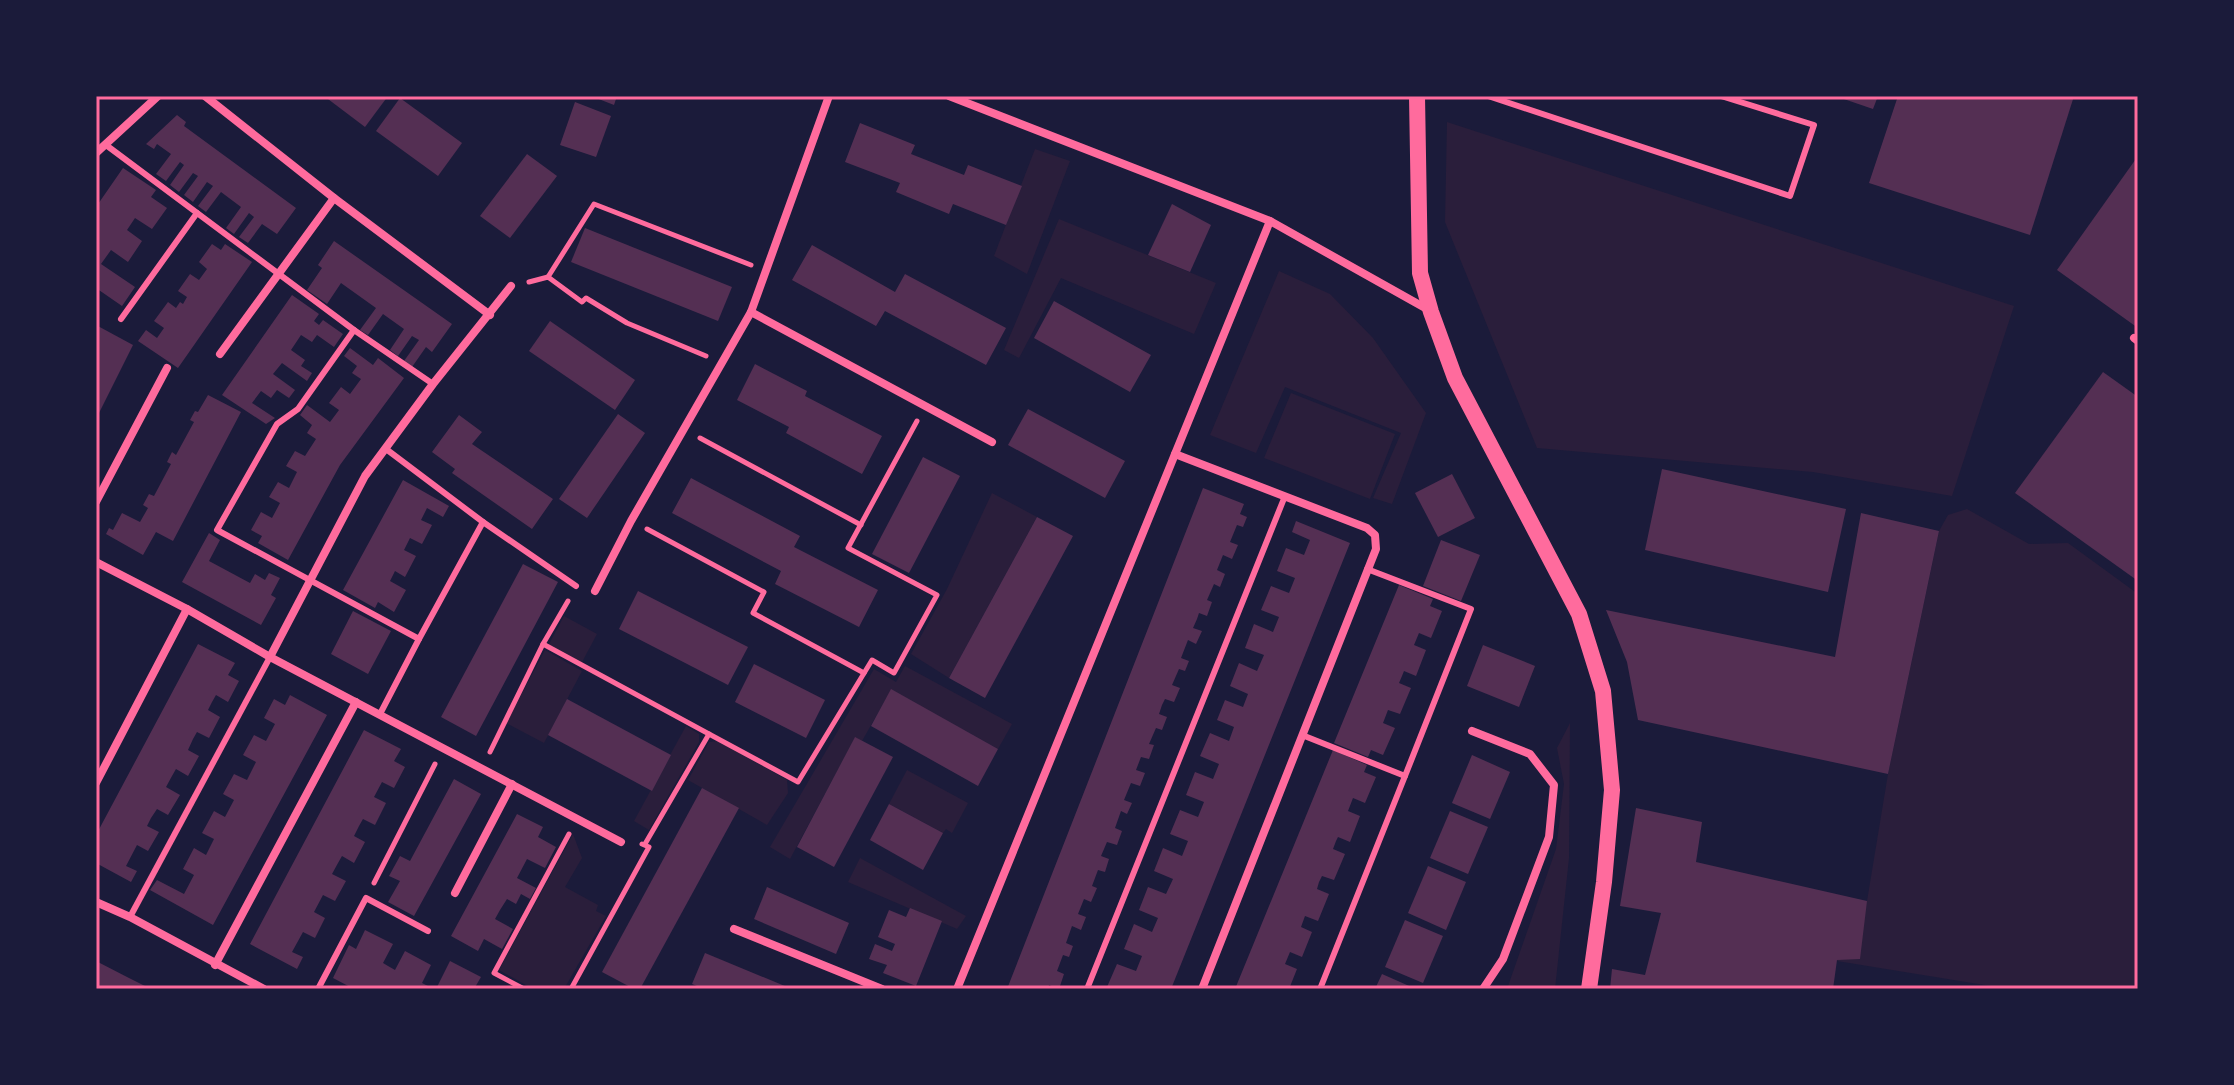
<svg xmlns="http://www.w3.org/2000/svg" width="2234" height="1085" viewBox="0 0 2234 1085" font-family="'Crimson Pro',serif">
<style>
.green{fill:#2a1e3b}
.building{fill:#542f53}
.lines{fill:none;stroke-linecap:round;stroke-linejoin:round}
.path{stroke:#ff6b9d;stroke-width:5}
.service{stroke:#ff6b9d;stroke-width:6}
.minor{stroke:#ff6b9d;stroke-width:8}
.secondary{stroke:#ff6b9d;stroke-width:16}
.neatline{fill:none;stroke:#ff6b9d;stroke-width:3}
</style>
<rect width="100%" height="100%" fill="#1b1b3a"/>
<g class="green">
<path d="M1447,122L2014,306L1952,496L1813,472L1537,448L1445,222Z"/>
<path d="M1035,149L1070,161L1027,274L994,256Z"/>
<path d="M1059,219L1216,283L1194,334L1061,278L1019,358L1004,350Z"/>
<path d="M1279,271L1330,294L1373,338L1426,413L1392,504L1373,498L1401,433L1285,387L1256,453L1210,435Z"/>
<path d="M1291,393L1395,434L1370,499L1264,458Z"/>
<path d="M992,493L1037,517L949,678L911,654L947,589Z"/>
<path d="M1967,509L2029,544L2068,543L2138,594V989H2009L1837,961L1867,901L1888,774L1939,531L1948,515Z"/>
<path d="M564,616L597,634L581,664L548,646Z"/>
<path d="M545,650L582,671L544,743L506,723Z"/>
<path d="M905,666L1012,724L998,749L891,690L862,741L855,738L790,859L770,847L874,669L896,682Z"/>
<path d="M1570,723L1569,858L1555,989H1507L1556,849L1564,784L1557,748Z"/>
<path d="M686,726L699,734V742L649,830L634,821Z"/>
<path d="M718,741L787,780L788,793L767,825L688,780L709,742Z"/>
<path d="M907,770L968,803L952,833L946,829L943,833L889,804Z"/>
<path d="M573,834L582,858L565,887L598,905L596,911L606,916L564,989H533L499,970Z"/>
<path d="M860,858L966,916L957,929L848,882Z"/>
</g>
<g class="building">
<path d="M324,96H388L365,127Z"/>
<path d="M591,96H617L614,105Z"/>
<path d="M1835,96H1878L1873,109Z"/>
<path d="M1898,96H2074L2030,235L1869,183Z"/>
<path d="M400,98L462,143L438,176L376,131Z"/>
<path d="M575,102L611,116L596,157L560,145Z"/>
<path d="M177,115L186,122L184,126L296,208L277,234L262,224L248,243L239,237L254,217L249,213L234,234L226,228L241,207L221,192L206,212L198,206L213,186L207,182L193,202L184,195L198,176L193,173L179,192L170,185L184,165L180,162L166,181L156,174L171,154L157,144L154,149L146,144Z"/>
<path d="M860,123L915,145L911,154L964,175L968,165L1022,186L1006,225L953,204L949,214L896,192L900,183L845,162Z"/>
<path d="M527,154L557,176L510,238L480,216Z"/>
<path d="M2138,156V328L2057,270Z"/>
<path d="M123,168L156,190L151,197L167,208L152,229L135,218L127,230L142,241L128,262L111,250L101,264L135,287L122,306L96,288V207Z"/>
<path d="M1172,204L1211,225L1190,272L1148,255Z"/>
<path d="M585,228L732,287L718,321L571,262Z"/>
<path d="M334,241L452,324L432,352L426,347L412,367L404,361L419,340L412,336L398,356L390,350L404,329L383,314L368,335L360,330L376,308L341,283L327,304L307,290L322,268L318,265Z"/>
<path d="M212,244L221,250L225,244L252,262L178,368L138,341L146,330L157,338L164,328L154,321L168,302L176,308L180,302L183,304L187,297L178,291L190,274L199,280L207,269L199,262Z"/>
<path d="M812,245L895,292L905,274L1006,328L986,365L885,311L876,326L792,280Z"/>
<path d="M292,295L319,314L314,321L319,325L323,320L343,334L334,347L317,335L312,342L301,335L291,350L305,360L301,366L312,373L307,381L282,363L273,374L295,390L289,398L277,390L271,398L261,391L252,403L275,418L266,424L222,395Z"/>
<path d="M1054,301L1151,355L1130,392L1034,338Z"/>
<path d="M550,321L635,380L615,410L529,351Z"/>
<path d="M96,325L133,345L96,419Z"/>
<path d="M350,348L373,365L378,358L404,378L340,465L288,560L258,543L262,536L251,530L261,512L272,518L280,503L269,497L278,482L289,488L297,472L286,466L295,451L305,456L316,439L307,433L312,425L300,415L307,405L330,422L339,410L329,403L341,387L350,394L361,379L352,373L357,366L344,356Z"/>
<path d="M755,364L807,391L805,396L882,436L862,474L786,433L789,427L737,400Z"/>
<path d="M2103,372L2138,397V581L2015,493Z"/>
<path d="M208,395L241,412L173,541L156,532L143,555L106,534L109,528L113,530L122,513L140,522L148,508L143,505L149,494L154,496L171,464L167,462L172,452L176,455L194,422L190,420L195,411L198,412Z"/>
<path d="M1028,409L1125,461L1105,498L1008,445Z"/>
<path d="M618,414L645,433L587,518L559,499Z"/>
<path d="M459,415L482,432L472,444L553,499L532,529L452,473L455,469L432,452Z"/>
<path d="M923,457L960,476L909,573L872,554Z"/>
<path d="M1662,469L1846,509L1828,592L1645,550Z"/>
<path d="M1452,474L1475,518L1438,537L1415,493Z"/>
<path d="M691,478L800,536L794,547L878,590L859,627L775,584L781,571L672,513Z"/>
<path d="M403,480L449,506L443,517L427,508L421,520L432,525L422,544L410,538L404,550L416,556L405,577L395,571L390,581L406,590L394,612L378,602L375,608L343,590Z"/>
<path d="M1203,488L1244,504L1240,514L1247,517L1243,527L1237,525L1230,542L1238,545L1232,559L1223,555L1217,570L1225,574L1220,587L1214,584L1207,600L1212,602L1207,616L1199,613L1197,619L1193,628L1202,631L1196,644L1188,640L1181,658L1189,661L1185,671L1179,669L1172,685L1180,688L1174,702L1165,699L1162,705L1159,714L1167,717L1162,730L1156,728L1149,744L1154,745L1149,759L1141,757L1136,770L1145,773L1140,786L1131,783L1124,800L1132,803L1127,814L1121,811L1115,828L1122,831L1117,845L1107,842L1101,856L1109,859L1105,872L1098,870L1092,886L1097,888L1091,902L1084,899L1078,914L1086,917L1081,930L1072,926L1066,943L1073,946L1069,957L1063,955L1057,971L1064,974L1059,989L1049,985L1048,989H1007Z"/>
<path d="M1861,513L1939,531L1888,774L1638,720L1627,662L1606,610L1835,657Z"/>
<path d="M1037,517L1073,536L985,698L949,678Z"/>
<path d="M1296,521L1350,543L1171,989H1113L1107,987L1117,964L1136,971L1142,956L1124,949L1134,924L1152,932L1158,918L1139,910L1148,887L1166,894L1173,879L1154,871L1163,848L1182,856L1188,841L1170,834L1180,810L1198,817L1204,802L1186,795L1195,772L1213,779L1219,764L1200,756L1210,733L1229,741L1234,727L1217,720L1225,700L1243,707L1248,694L1230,686L1239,663L1257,671L1264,655L1245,648L1254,624L1273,632L1279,617L1261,610L1271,586L1289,593L1295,578L1277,571L1286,548L1304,555L1310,540L1292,532Z"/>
<path d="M209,533L220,540L209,561L250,583L255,574L265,580L269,573L280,578L271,595L276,598L261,625L182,582Z"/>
<path d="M1441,540L1480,555L1461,601L1423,586Z"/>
<path d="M523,564L558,582L476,736L441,717Z"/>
<path d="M1399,585L1433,599L1430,606L1442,611L1431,638L1419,633L1414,645L1426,650L1416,676L1404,671L1402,676L1399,683L1411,688L1400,714L1388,710L1383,723L1395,728L1383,755L1371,750L1368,757L1334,743Z"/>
<path d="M638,591L748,647L728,685L619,629Z"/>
<path d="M353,611L391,631L368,674L331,654Z"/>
<path d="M198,644L235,663L228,675L239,681L228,702L216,695L212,702L208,710L220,717L209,738L197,732L193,739L188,750L199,756L188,776L176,769L172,776L166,787L180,795L168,815L157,809L151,818L147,826L159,832L148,851L137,845L126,866L137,871L131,882L96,863V835Z"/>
<path d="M1483,645L1535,666L1519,707L1467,686Z"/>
<path d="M754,664L825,700L806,738L735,702Z"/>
<path d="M891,689L998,749L978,786L871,726Z"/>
<path d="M290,695L327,715L213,925L150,890L157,880L184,894L194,875L183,869L194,848L206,855L214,839L202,833L207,824L214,811L225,817L234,800L223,794L228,785L234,774L247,780L256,762L243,755L248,746L254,735L266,741L275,724L264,718L274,699L285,705Z"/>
<path d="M567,699L671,755L652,791L548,735Z"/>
<path d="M364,730L401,749L394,761L405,767L394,788L382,782L374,797L386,803L375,825L363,819L359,826L354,836L365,842L354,863L342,856L338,863L332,874L346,881L335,901L323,895L314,912L325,918L315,938L303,932L292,952L303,957L297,969L250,944Z"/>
<path d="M855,737L893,757L834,867L797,847Z"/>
<path d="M1333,750L1367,765L1364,772L1376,777L1365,803L1353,798L1348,811L1360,816L1350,842L1338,837L1336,841L1333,849L1345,854L1334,880L1322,876L1319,882L1317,889L1329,894L1318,921L1305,916L1301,927L1312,932L1302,957L1290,952L1285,964L1297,969L1289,989H1235Z"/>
<path d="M1472,755L1510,772L1490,819L1452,803Z"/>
<path d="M454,779L481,794L414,916L388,902L400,881L389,876L400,856L410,861Z"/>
<path d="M702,788L739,808L640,989H634L602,972Z"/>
<path d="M889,804L943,833L923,870L870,840Z"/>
<path d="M1636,808L1702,822L1696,862L1867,901L1860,959L1837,960L1833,989H1610L1612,969L1645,975L1661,913L1620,906Z"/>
<path d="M1450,811L1488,827L1468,874L1430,858Z"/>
<path d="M517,814L543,827L538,837L556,847L545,868L527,859L517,878L536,888L530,899L521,894L516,904L507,899L500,910L495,919L513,929L502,949L484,939L478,951L451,936Z"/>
<path d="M1428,866L1466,882L1446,930L1408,913Z"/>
<path d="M767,887L849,923L836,954L754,919Z"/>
<path d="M910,908L942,921L916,986L883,973L887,965L869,959L875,944L892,951L895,944L878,937L889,910L906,917Z"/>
<path d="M1405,920L1443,936L1423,983L1385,967Z"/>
<path d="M365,930L393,944L383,963L388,966L395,970L405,951L431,965L422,983L434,989H354L333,978L349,945L356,949Z"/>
<path d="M705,953L792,989H704L692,984Z"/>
<path d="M96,961L127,977L151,989H96Z"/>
<path d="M450,961L481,977L474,989H436Z"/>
<path d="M1382,974L1416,989H1375Z"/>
</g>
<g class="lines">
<g class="path">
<path d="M548,277L594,204L751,265"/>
<path d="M529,282L548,277L582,302L586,298L627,323L706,356"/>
<path d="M700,438L861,525"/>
<path d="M647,529L764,592L753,613L864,673"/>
<path d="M543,644L709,734"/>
<path d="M490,752L543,644L568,601"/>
<path d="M645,844L709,734L798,782L872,660L894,673L937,595L848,548L917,421"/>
<path d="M374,883L435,764"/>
<path d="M524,989L494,973L569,834"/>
<path d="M571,989L649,847L642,844"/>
</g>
<g class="service">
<path d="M1488,96L1790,196L1814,125L1721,96"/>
<path d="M106,145L354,330"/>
<path d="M121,319L197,213"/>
<path d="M433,384L354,330L298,409L277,424L217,530L419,639L483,522"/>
<path d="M386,449L483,522L576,586"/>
<path d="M1367,569L1471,609L1405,776"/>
<path d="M380,714L419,639"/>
<path d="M1302,735L1405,776L1320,989"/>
<path d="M130,917L270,657"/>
<path d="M318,989L366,898L428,931"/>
<path d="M1087,989L1285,496"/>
</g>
<g class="minor">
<path d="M205,96L334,198L490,315"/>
<path d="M949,96L1270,221L1427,309"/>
<path d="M96,153L158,96"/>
<path d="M751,312L992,442"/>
<path d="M2134,338L2138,341"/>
<path d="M220,354L334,198"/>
<path d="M1175,454L1367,528L1375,535L1376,549L1202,989"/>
<path d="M96,502L167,368"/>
<path d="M96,562L187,609L270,657L621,842"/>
<path d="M595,591L631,521L751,312L829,96"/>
<path d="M270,657L365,476L433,384L511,286"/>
<path d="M1472,731L1530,754L1554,785L1549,837L1503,959L1483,989"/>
<path d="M96,783L187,609"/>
<path d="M455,893L512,784"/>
<path d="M96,902L130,917L264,989"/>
<path d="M734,929L882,989"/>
<path d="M215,965L356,702"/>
<path d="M957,989L1270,221"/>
</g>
<path class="secondary" d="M1417,96L1420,273L1431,312L1455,378L1579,614L1603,691L1612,790L1604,882L1589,989"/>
</g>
<rect width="2234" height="1085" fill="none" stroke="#1b1b3a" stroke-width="196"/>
<rect x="98" y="98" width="2038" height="889" class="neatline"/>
</svg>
